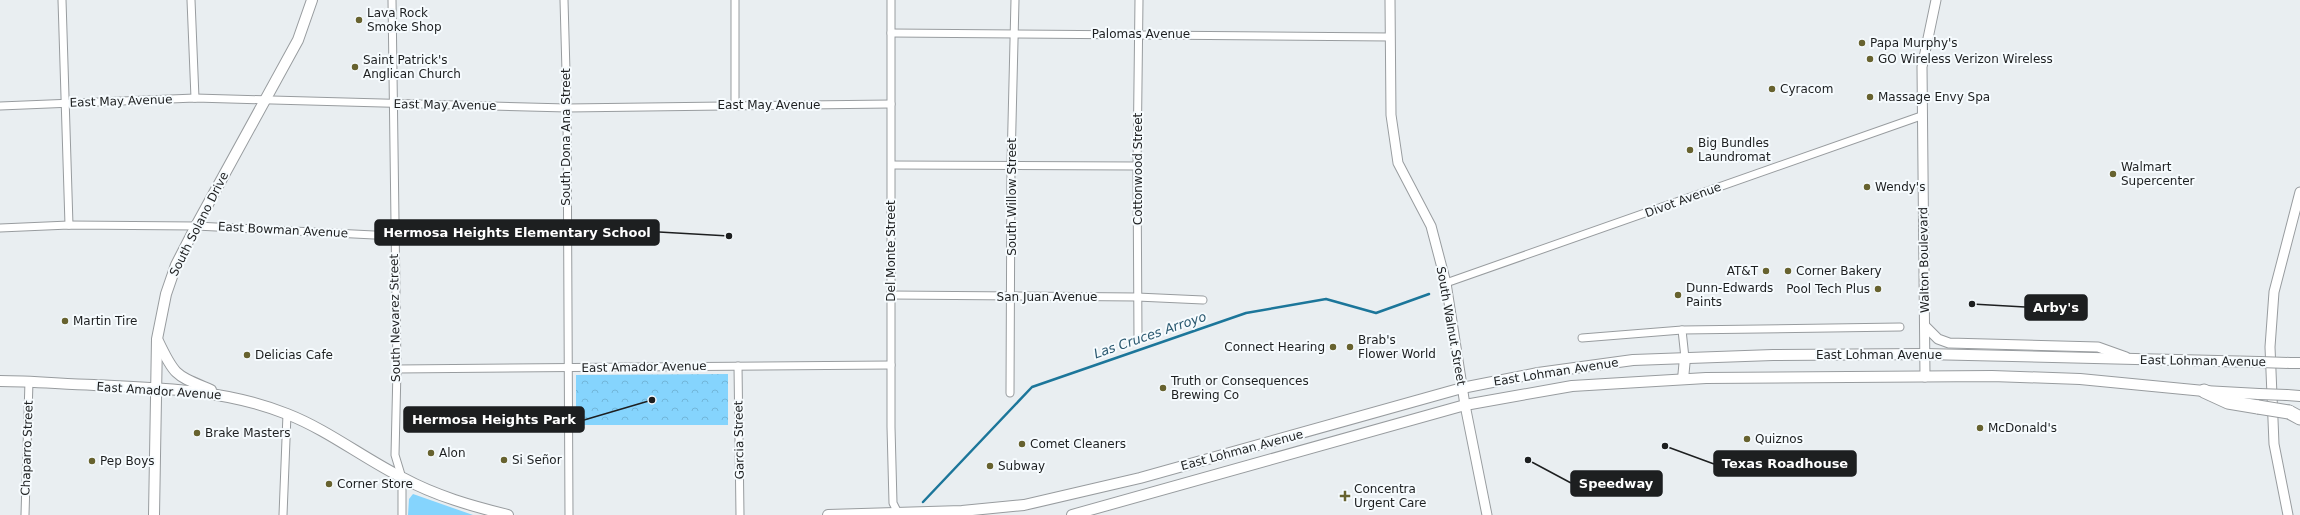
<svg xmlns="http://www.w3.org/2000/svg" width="2300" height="515" viewBox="0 0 2300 515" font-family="'DejaVu Sans',sans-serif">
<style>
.green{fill:#85d4fd}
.park{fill:url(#park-crowns)}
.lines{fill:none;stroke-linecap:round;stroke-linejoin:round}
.stream{stroke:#1c769a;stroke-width:2.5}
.minor-casing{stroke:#989c9f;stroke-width:9}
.tertiary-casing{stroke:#989c9f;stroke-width:11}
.secondary-casing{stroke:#989c9f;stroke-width:12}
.motorway-casing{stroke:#989c9f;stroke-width:15}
.minor{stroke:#fff;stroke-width:7}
.tertiary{stroke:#fff;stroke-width:9}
.secondary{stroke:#fff;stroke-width:10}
.motorway{stroke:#fff;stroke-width:13}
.secondary-bridge-casing{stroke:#989c9f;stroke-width:12;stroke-linecap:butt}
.motorway-bridge-casing{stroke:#989c9f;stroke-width:15;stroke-linecap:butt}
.secondary-bridge{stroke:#fff;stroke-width:10}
.motorway-bridge{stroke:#fff;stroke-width:13}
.poi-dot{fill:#67622f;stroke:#f6fbfe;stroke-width:1.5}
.labels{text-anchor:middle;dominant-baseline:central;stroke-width:4;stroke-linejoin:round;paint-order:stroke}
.poi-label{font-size:12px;fill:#1d1f20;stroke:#f6fbfe;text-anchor:start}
.street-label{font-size:12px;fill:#1d1f20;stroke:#f6fbfe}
.water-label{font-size:13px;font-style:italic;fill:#2b5970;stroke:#f6fbfe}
.leader{fill:none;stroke:#1d1f20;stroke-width:1.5}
.callout-dot{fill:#1d1f20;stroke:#f6fbfe;stroke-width:1.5}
.callout{fill:#1d1f20;stroke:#1d1f20;stroke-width:1.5}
.callout-label{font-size:13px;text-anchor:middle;font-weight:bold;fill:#fff}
</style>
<defs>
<pattern id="park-crowns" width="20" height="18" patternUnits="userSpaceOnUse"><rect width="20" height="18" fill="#85d4fd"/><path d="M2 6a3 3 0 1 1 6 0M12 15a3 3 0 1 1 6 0" fill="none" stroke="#72b6d9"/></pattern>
</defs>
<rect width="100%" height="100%" fill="#e9eef1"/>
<path class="green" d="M413,494L473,515H408L409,499Z"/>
<path class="park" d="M728,374V425H576V375Z"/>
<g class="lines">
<path class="stream" d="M923,502L1032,387L1246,313L1326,299L1376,313L1429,294"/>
<g class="minor-casing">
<g id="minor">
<path d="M62,0L69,225"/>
<path d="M191,0L195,98"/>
<path d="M392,0L397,369L395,455L402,478V515"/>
<path d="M564,0L567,108L569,515"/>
<path d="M735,0V105"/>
<path d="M891,0V427L893,503L899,515"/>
<path d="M891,33L1390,37"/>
<path d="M0,106L195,98L567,108L891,104"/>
<path d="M892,165L1137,166"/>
<path d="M0,228L69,225L196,226L394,236H566"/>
<path d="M1446,283L1921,116"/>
<path d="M891,295L1137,297L1203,300"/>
<path d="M1138,338L1137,166L1139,0"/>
<path d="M1582,338L1682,330"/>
<path d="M1685,358L1682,330L1900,327"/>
<path d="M738,366L740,515"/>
<path d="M397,369L891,365"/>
<path d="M1010,393L1011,164L1015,0"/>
<path d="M25,515L29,381"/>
<path d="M283,515L287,414"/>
</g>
</g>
<g class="tertiary-casing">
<g id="tertiary">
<path d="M1390,0L1391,115L1398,163L1431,226L1446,283L1465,405L1487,515"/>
<path d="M1925,326L1938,339L1949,343L2098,347L2126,357"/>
<path d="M1925,377L1922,67L1936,0"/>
<path d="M2288,515L2274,444L2270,347L2274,292L2300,192"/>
</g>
</g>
<g class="secondary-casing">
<g id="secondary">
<path d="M158,341C175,377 176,375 211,390"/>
<path d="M2290,363H2300"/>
<path d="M1683,379L1685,358"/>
<path d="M0,381C31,381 62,384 94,385C159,388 225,389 287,414C328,430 363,458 403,478C436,496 472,506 508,515"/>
<path d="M2287,395L2300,396"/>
<path d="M154,515L157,339L166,294L176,265L196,226L298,40L312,0"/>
<path d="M828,515L962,511L1024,505L1140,478L1462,388L1538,373L1633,360L1773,355L1925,354L2259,362"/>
<path d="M1072,515L1465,405L1572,386L1706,378L1992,376L2080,379L2204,391L2259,394"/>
</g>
</g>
<g class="motorway-casing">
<g id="motorway">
<path d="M2204,391L2228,402L2258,407"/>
<path d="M2289,412L2300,418"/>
</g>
</g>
<use href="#minor" class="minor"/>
<use href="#tertiary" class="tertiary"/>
<use href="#secondary" class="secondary"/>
<use href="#motorway" class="motorway"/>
<g class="secondary-bridge-casing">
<g id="secondary-bridge">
<path d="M2259,362L2290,363"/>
<path d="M2259,394L2287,395"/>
</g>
</g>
<g class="motorway-bridge-casing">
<path id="motorway-bridge" d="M2258,407L2289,412"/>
</g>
<use href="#secondary-bridge" class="secondary-bridge"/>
<use href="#motorway-bridge" class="motorway-bridge"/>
</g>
<g class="poi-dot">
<circle cx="359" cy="20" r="4"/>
<circle cx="1862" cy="43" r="4"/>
<circle cx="1870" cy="59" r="4"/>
<circle cx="355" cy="67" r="4"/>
<circle cx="1772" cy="89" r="4"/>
<circle cx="1870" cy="97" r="4"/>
<circle cx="1690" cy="150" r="4"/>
<circle cx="2113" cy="174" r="4"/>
<circle cx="1867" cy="187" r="4"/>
<circle cx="1766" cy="271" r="4"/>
<circle cx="1788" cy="271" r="4"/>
<circle cx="1878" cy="289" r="4"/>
<circle cx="1678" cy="295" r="4"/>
<circle cx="65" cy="321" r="4"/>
<circle cx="1333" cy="347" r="4"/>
<circle cx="1350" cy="347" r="4"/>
<circle cx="247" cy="355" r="4"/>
<circle cx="1163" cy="388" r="4"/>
<circle cx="1980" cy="428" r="4"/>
<circle cx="197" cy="433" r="4"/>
<circle cx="1747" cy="439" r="4"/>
<circle cx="1022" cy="444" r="4"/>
<circle cx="431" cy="453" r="4"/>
<circle cx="504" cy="460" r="4"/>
<circle cx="92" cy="461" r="4"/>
<circle cx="990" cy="466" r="4"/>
<circle cx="329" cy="484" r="4"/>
<path d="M1343 490h4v4h4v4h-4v4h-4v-4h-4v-4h4z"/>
</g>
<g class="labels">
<g class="poi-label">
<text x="367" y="13">Lava Rock<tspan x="367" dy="14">Smoke Shop</tspan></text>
<text x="1870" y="43">Papa Murphy's</text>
<text x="1878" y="59">GO Wireless Verizon Wireless</text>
<text x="363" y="60">Saint Patrick's<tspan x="363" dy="14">Anglican Church</tspan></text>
<text x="1780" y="89">Cyracom</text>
<text x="1878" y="97">Massage Envy Spa</text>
<text x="1698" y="143">Big Bundles<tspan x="1698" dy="14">Laundromat</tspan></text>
<text x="2121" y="167">Walmart<tspan x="2121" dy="14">Supercenter</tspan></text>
<text x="1875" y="187">Wendy's</text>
<text x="1758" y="271" text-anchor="end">AT&amp;T</text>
<text x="1796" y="271">Corner Bakery</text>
<text x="1686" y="288">Dunn-Edwards<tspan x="1686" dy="14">Paints</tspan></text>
<text x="1870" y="289" text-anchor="end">Pool Tech Plus</text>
<text x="73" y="321">Martin Tire</text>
<text x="1358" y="340">Brab's<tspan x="1358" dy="14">Flower World</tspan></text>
<text x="1325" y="347" text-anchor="end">Connect Hearing</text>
<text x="255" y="355">Delicias Cafe</text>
<text x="1171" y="381">Truth or Consequences<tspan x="1171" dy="14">Brewing Co</tspan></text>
<text x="1988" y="428">McDonald's</text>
<text x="205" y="433">Brake Masters</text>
<text x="1755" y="439">Quiznos</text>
<text x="1030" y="444">Comet Cleaners</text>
<text x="439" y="453">Alon</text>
<text x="512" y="460">Si Señor</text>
<text x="100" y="461">Pep Boys</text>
<text x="998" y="466">Subway</text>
<text x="337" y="484">Corner Store</text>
<text x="1354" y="489">Concentra<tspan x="1354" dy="14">Urgent Care</tspan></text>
</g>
<g class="street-label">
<text x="1141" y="34">Palomas Avenue</text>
<text transform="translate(121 101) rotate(-2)">East May Avenue</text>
<text transform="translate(445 105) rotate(1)">East May Avenue</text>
<text x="769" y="105">East May Avenue</text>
<text transform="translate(566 137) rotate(-90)">South Dona Ana Street</text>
<text transform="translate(1138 169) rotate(-90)">Cottonwood Street</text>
<text transform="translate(1012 197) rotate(-90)">South Willow Street</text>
<text transform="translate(1683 200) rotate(-20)">Divot Avenue</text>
<text transform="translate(199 224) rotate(-63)">South Solano Drive</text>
<text transform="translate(283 230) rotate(3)">East Bowman Avenue</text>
<text transform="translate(891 251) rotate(-90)">Del Monte Street</text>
<text transform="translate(1924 260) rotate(-91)">Walton Boulevard</text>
<text x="1047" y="297">San Juan Avenue</text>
<text transform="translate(395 318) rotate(-91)">South Nevarez Street</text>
<text transform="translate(1451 326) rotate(80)">South Walnut Street</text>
<text x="1879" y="355">East Lohman Avenue</text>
<text transform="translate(2203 361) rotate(1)">East Lohman Avenue</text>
<text transform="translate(644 367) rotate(-1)">East Amador Avenue</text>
<text transform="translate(1556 372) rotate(-9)">East Lohman Avenue</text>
<text transform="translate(159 391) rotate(4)">East Amador Avenue</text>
<text transform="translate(739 440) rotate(-91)">Garcia Street</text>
<text transform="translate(27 448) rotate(-88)">Chaparro Street</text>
<text transform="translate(1242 450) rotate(-15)">East Lohman Avenue</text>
</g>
<g class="water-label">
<text transform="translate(1150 335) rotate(-19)">Las Cruces Arroyo</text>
</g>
</g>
<path class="leader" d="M729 236L659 232M1972 304L2025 307M652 400L584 420M1665 446L1714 464M1528 460L1571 483"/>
<g class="callout-dot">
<circle cx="729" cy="236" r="4"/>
<circle cx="1972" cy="304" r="4"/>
<circle cx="652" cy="400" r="4"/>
<circle cx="1665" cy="446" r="4"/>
<circle cx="1528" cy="460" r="4"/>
</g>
<g class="callout">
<rect x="375" y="220" width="284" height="25" rx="4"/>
<rect x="2025" y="295" width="62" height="25" rx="4"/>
<rect x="404" y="407" width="180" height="25" rx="4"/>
<rect x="1714" y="451" width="142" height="25" rx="4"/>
<rect x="1571" y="471" width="91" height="25" rx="4"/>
</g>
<g class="callout-label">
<text x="517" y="237">Hermosa Heights Elementary School</text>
<text x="2056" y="312">Arby's</text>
<text x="494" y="424">Hermosa Heights Park</text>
<text x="1785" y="468">Texas Roadhouse</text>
<text x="1616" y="488">Speedway</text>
</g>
</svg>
